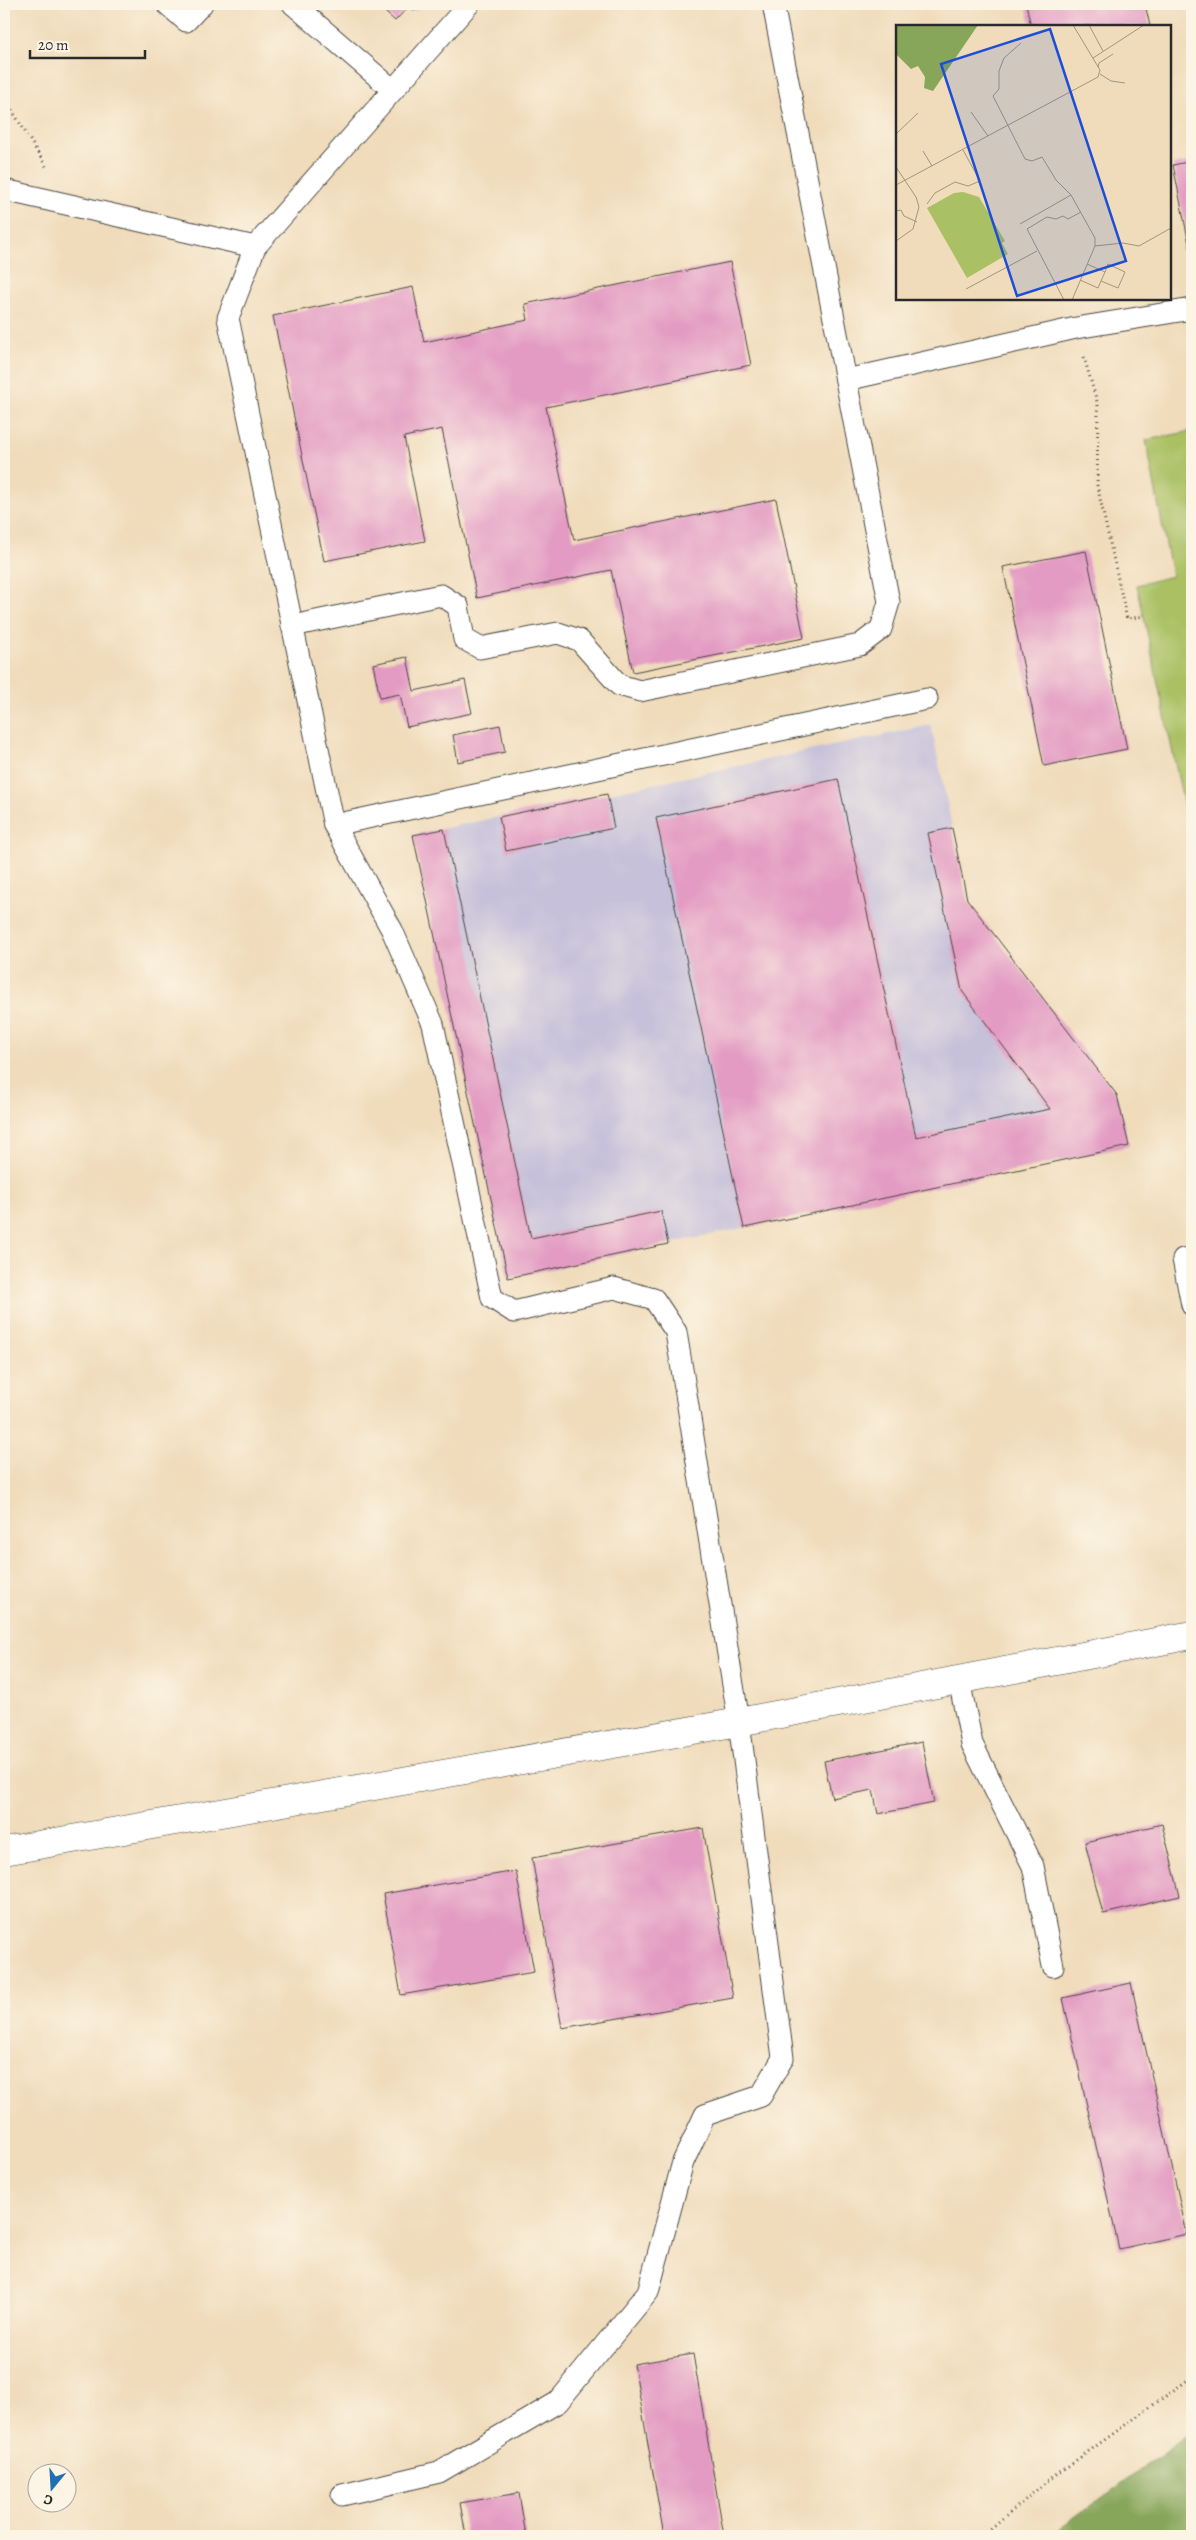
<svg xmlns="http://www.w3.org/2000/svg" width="1196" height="2540" viewBox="0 0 1196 2540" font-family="Alegreya,serif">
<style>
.industrial{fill:#c6c0da}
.green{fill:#aac064;stroke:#6a7648}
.forest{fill:#87a65a;stroke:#596842}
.building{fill:#e39bc3}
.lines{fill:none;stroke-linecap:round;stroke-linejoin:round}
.lane-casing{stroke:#494641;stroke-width:23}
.street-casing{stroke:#494641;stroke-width:29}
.path{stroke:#494641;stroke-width:3;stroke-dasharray:1 4;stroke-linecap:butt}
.lane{stroke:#fff;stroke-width:21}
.street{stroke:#fff;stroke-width:28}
.inset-road{fill:none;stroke:#a19581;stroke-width:1}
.view{fill:#1d4ed8;fill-opacity:0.15;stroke:#1d4ed8;stroke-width:2.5}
.inset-edge{fill:none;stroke:#2b2b2b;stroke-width:2.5}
</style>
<rect width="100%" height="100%" fill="#fcf5e5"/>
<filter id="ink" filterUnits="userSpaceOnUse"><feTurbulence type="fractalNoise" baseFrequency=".02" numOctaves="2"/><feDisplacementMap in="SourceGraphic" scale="10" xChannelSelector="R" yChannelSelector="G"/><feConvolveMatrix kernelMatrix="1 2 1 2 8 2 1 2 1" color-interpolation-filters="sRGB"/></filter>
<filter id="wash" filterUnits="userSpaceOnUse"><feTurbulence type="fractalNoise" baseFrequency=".0096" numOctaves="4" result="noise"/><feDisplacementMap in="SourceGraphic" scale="20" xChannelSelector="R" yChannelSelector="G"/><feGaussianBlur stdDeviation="1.12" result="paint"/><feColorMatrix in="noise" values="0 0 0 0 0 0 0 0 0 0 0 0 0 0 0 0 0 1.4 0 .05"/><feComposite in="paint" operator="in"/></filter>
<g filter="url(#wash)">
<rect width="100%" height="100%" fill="#f0dcbb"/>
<path class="industrial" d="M931,725L967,899L1117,1095L1129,1146L508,1278L413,835Z"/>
<path class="green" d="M1192,431V843L1137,585L1172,576L1146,440Z"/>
<path class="forest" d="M1192,2432V2536H1050Z"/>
<g id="blocks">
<g class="building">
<path d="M376,4H422L415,11L409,6L395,21Z"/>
<path d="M1026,4H1145L1150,26H1031Z"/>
<path d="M1192,161V254H1191L1173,165Z"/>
<path d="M730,262L751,365L546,407L574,540L776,499L804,638L633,672L611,570L477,598L442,429L404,437L425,541L324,561L273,316L413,287L424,342L528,320L525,304Z"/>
<path d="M1086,551L1127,749L1044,766L1003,567Z"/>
<path d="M407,657L414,691L465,680L472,713L407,727L400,694L380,698L373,664Z"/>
<path d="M500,725L505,752L458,762L453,735Z"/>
<path d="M838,779L916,1137L1050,1109L962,991L928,833L952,828L967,899L1117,1095L1129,1146L744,1228L656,818Z"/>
<path d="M607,794L614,828L506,851L499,817Z"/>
<path d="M444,829L531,1238L661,1211L668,1244L508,1278L413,835Z"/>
<path d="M922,1742L934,1803L878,1814L873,1790L832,1798L824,1761Z"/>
<path d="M1162,1824L1180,1896L1103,1914L1085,1842Z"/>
<path d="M703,1828L733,1998L562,2028L532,1858Z"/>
<path d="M516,1871L534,1972L401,1995L383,1894Z"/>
<path d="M1131,1983L1187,2234L1119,2249L1063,1998Z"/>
<path d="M693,2354L724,2536H664L634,2364Z"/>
<path d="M519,2493L526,2536H466L460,2503Z"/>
</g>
</g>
</g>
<g filter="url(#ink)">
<use href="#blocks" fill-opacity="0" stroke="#494641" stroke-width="1"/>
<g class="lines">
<g class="lane-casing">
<g id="lane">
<path d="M167,4L186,21L202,4"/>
<path d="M293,4L393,90"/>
<path d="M4,190L255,247L469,4"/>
<path d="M255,247L228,318L334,825L392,930L433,1024L492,1298L514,1312L614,1288L654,1299L676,1332L739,1722L783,2058L761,2096L705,2115L683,2162L648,2292L558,2402L439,2472L342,2495"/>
<path d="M846,380L1076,328L1192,309"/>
<path d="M292,626L441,595L458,606L464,639L480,648L558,633L579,640L619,685L640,691L860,645L881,629L889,602L773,4"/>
<path d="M334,825L927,699"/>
<path d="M1192,1258L1183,1259L1192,1305"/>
<path d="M959,1680L972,1744L1033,1866L1053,1966"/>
</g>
</g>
<g class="street-casing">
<path id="street" d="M4,1851L739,1722L1192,1635"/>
</g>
<g class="path">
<path d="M4,97L47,168"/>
<path d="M1084,357L1098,405L1097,485L1127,619L1144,616"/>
<path d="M983,2536L1046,2482L1192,2377"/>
</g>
<use href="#lane" class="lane"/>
<use href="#street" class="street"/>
</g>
</g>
<g transform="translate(896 25)">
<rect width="275" height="275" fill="#f0dcbb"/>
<path d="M67,167L83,172L109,216L106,218L112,229L71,253L31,183L58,168Z" fill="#aac064"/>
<path d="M0,0H82L37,66L28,63L29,52L22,41L15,44L0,29Z" fill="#87a65a"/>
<path class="inset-road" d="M193,0L207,26M125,18L108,33L103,46V64L97,71L129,134L136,136L146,132L160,155L175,170L199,213V221M197,33L248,0M202,42L203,38L217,29M204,49L215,56L229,58M75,87L92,111M0,109L22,88M27,126L36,141M0,142L20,172L23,182L17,204L0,216M0,160L202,52L204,45L177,0M31,179L39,168L59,157L72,161L84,156L67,125M0,186L5,185L8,191L21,197M124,199L175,170M184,255L202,263L205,256L209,247L191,239M205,256L222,263L229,247L212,239L209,247M70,264L141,226M168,275L131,204L151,192L160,194L167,191L172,194L185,187M176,275L199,221L227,218L243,221L275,203"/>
<path class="view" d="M154,4L230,236L121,271L45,39Z"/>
<rect width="275" height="275" class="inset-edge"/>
</g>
<rect width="1196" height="2540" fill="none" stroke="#fcf5e5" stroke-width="20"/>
<g transform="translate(52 2488) rotate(198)"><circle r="24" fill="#fcf5e5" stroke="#a8a49b"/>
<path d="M0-4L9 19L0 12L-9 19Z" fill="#1f6fb2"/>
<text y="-8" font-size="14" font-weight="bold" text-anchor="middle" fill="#2b2b2b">С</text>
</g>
<path d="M30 50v8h115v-8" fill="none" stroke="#2b2b2b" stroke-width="2.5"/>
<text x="38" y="50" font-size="15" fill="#2b2b2b" stroke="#fcf5e5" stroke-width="4" paint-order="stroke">20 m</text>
</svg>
